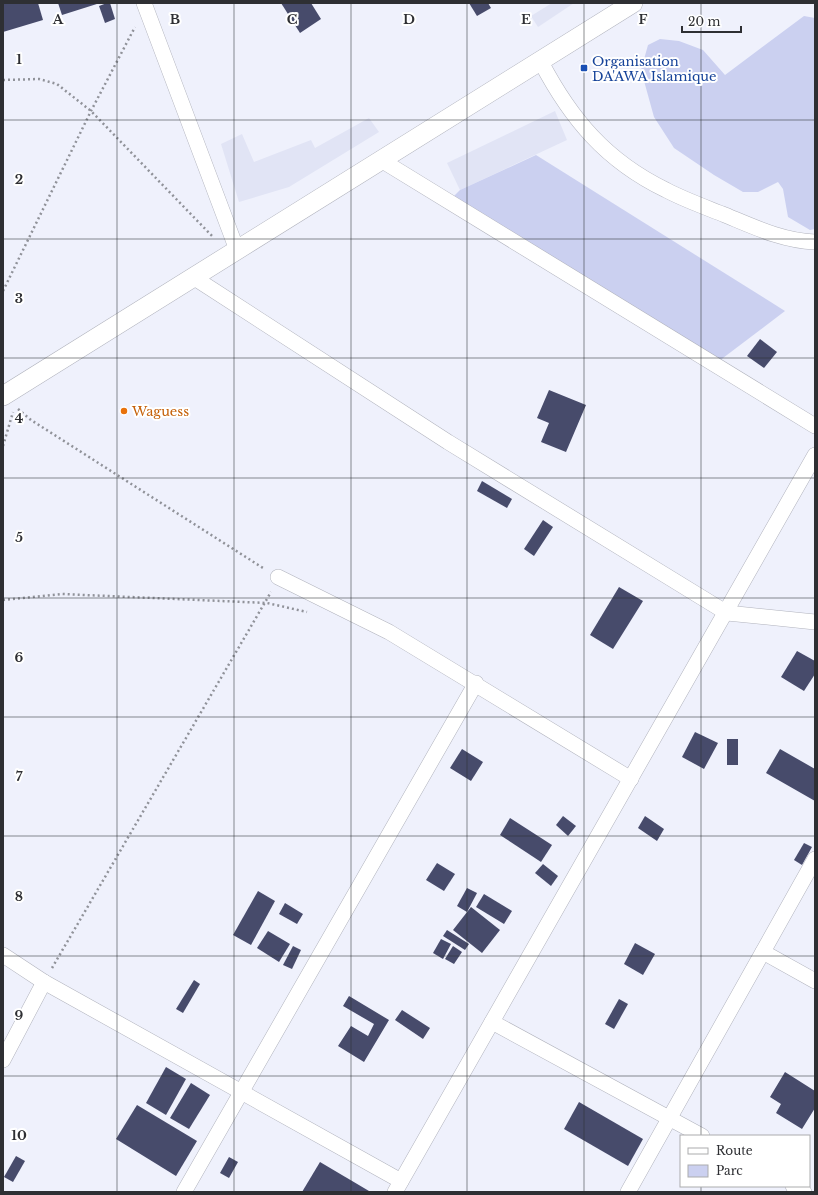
<svg xmlns="http://www.w3.org/2000/svg" width="818" height="1195" viewBox="0 0 818 1195" font-family="'Libre Baskerville',serif">
<style>
.built{fill:#e1e4f5}
.green{fill:#cbd0f0}
.building{fill:#474b6b}
.lines{fill:none;stroke-linecap:round;stroke-linejoin:round}
.minor-casing{stroke:#b1b3bd;stroke-width:16}
.tertiary-casing{stroke:#b1b3bd;stroke-width:20}
.path{stroke:#909299;stroke-width:2.5;stroke-dasharray:2 3;stroke-linecap:butt}
.minor{stroke:#fff;stroke-width:15}
.tertiary{stroke:#fff;stroke-width:19}
.grid{fill:none;stroke:#2e2f33;stroke-width:1;stroke-opacity:0.55}
.transit-dot{fill:#1a4fb4;stroke:#fff;stroke-width:1.5}
.food-dot{fill:#e8710a;stroke:#fff;stroke-width:1.5}
.labels{text-anchor:middle;dominant-baseline:central;stroke-width:4;stroke-linejoin:round;paint-order:stroke}
.transit-label{font-size:13px;fill:#164399;stroke:#fff;text-anchor:start}
.food-label{font-size:13px;fill:#c56008;stroke:#fff;text-anchor:start}
.grid-label{font-size:13px;text-anchor:middle;font-weight:bold;fill:#2e2f33;stroke:#fff;stroke-width:4;stroke-linejoin:round;paint-order:stroke}
</style>
<rect width="100%" height="100%" fill="#eff1fc"/>
<g class="built">
<path d="M552,3H574L538,27L531,16Z"/>
<path d="M555,111L567,140L460,190L447,163Z"/>
<path d="M369,118L379,132L289,187L239,202L221,144L242,134L254,162L311,140L315,148Z"/>
</g>
<g class="green">
<path d="M804,16L815,18V229L810,230L788,217L783,189L778,182L758,192H743L714,175L674,148L654,117L641,70L648,45L660,39L679,41L703,50L725,75Z"/>
<path d="M536,155L785,311L719,361L454,196L460,190Z"/>
</g>
<g class="building">
<path d="M3,3H38L43,20L3,32Z"/>
<path d="M58,3H100L62,15Z"/>
<path d="M107,3H110L115,19L105,23L99,6Z"/>
<path d="M281,3H311L321,19L300,33Z"/>
<path d="M469,3H488L491,8L477,16Z"/>
<path d="M760,339L777,352L764,368L747,356Z"/>
<path d="M549,390L586,405L566,452L541,442L549,423L537,418Z"/>
<path d="M482,481L512,499L507,508L477,491Z"/>
<path d="M543,520L553,527L534,556L524,549Z"/>
<path d="M619,587L643,601L613,649L590,635Z"/>
<path d="M797,651L815,661V674L804,691L781,677Z"/>
<path d="M695,732L718,743L704,769L682,757Z"/>
<rect x="727" y="739" width="11" height="26"/>
<path d="M462,749L483,762L471,781L450,768Z"/>
<path d="M780,749L815,769V801L766,773Z"/>
<path d="M563,816L576,826L568,836L556,825Z"/>
<path d="M645,816L664,829L657,841L638,828Z"/>
<path d="M510,818L552,845L541,862L500,835Z"/>
<path d="M804,843L812,847L802,865L794,860Z"/>
<path d="M437,863L455,874L444,891L426,880Z"/>
<path d="M543,864L558,876L551,886L535,873Z"/>
<path d="M467,888L477,893L467,912L457,906Z"/>
<path d="M258,891L275,901L251,945L233,935Z"/>
<path d="M484,894L512,911L504,924L476,907Z"/>
<path d="M285,903L303,914L297,924L279,914Z"/>
<path d="M471,907L500,930L482,953L453,930Z"/>
<path d="M447,930L469,944L465,950L443,936Z"/>
<path d="M268,931L290,944L279,962L257,948Z"/>
<path d="M441,939L451,944L443,959L433,953Z"/>
<path d="M635,943L655,954L643,975L624,964Z"/>
<path d="M293,946L301,950L292,969L283,965Z"/>
<path d="M453,946L462,952L454,964L445,959Z"/>
<path d="M194,980L200,984L183,1013L176,1009Z"/>
<path d="M349,996L389,1020L364,1062L338,1046L351,1026L368,1036L374,1024L343,1006Z"/>
<path d="M619,999L628,1004L614,1029L605,1024Z"/>
<path d="M402,1010L430,1028L423,1039L395,1020Z"/>
<path d="M166,1067L186,1079L166,1115L146,1103Z"/>
<path d="M785,1072L815,1091V1108L802,1129L776,1113L781,1104L770,1097Z"/>
<path d="M191,1083L210,1095L189,1129L170,1118Z"/>
<path d="M579,1102L643,1139L628,1166L564,1129Z"/>
<path d="M137,1105L197,1141L176,1176L116,1139Z"/>
<path d="M16,1156L25,1161L13,1182L4,1177Z"/>
<path d="M229,1157L238,1162L229,1178L220,1173Z"/>
<path d="M320,1162L369,1191V1192H302Z"/>
</g>
<g class="lines">
<g class="minor-casing">
<g id="minor">
<path d="M144,3L237,250"/>
<path d="M541,62C571,119 606,161 666,190C685,200 705,207 725,215C754,227 783,241 815,242"/>
<path d="M381,160L815,426"/>
<path d="M193,277L448,442L727,613L815,622"/>
<path d="M278,577L389,632L631,779"/>
<path d="M763,952L815,981"/>
<path d="M3,955L44,982L401,1181"/>
<path d="M492,1022L702,1136"/>
<path d="M3,1060L44,982"/>
<path d="M793,1186L804,1192"/>
<path d="M184,1192L476,683"/>
<path d="M395,1192L815,455"/>
<path d="M628,1192L815,859"/>
</g>
</g>
<g class="tertiary-casing">
<path id="tertiary" d="M3,396L633,3"/>
</g>
<g class="path">
<path d="M3,80L39,79L57,84L91,111L213,237"/>
<path d="M3,291L91,111L135,27"/>
<path d="M18,409L31,420L263,568"/>
<path d="M3,446L13,412"/>
<path d="M3,600L62,594L267,603L307,612"/>
<path d="M52,968L271,592"/>
</g>
<use href="#minor" class="minor"/>
<use href="#tertiary" class="tertiary"/>
</g>
<path class="grid" d="M117,3V1192M234,3V1192M351,3V1192M467,3V1192M584,3V1192M701,3V1136M3,120H815M3,239H815M3,358H815M3,478H815M3,598H815M3,717H815M3,836H815M3,956H815M3,1076H815M701,1186V1192"/>
<rect class="transit-dot" x="580" y="64" width="8" height="8" rx="2"/>
<circle class="food-dot" cx="124" cy="411" r="4"/>
<g class="labels">
<g class="transit-label">
<text x="592" y="61">Organisation<tspan x="592" dy="15">DA'AWA Islamique</tspan></text>
</g>
<g class="food-label">
<text x="132" y="411">Waguess</text>
</g>
</g>
<g class="grid-label">
<text x="58" y="24">A</text>
<text x="175" y="24">B</text>
<text x="292" y="24">C</text>
<text x="409" y="24">D</text>
<text x="526" y="24">E</text>
<text x="643" y="24">F</text>
<text x="19" y="64">1</text>
<text x="19" y="184">2</text>
<text x="19" y="303">3</text>
<text x="19" y="423">4</text>
<text x="19" y="542">5</text>
<text x="19" y="662">6</text>
<text x="19" y="781">7</text>
<text x="19" y="901">8</text>
<text x="19" y="1020">9</text>
<text x="19" y="1140">10</text>
</g>
<rect width="818" height="1195" fill="none" stroke="#2e2f33" stroke-width="8"/>
<rect x="680" y="1135" width="130" height="52" fill="#ffffff" stroke="#abacad"/>
<rect x="688" y="1148" width="20" height="6" fill="#ffffff" stroke="#abacad"/>
<text x="716" y="1155" font-size="12" fill="#2e2f33">Route</text>
<rect x="688" y="1165" width="20" height="12" fill="#cbd0f0" stroke="#abacad"/>
<text x="716" y="1175" font-size="12" fill="#2e2f33">Parc</text>
<path d="M682 26v6h59v-6" fill="none" stroke="#2e2f33" stroke-width="2"/>
<text x="688" y="26" font-size="12" fill="#2e2f33" stroke="#ffffff" stroke-width="3" paint-order="stroke">20 m</text>
</svg>
